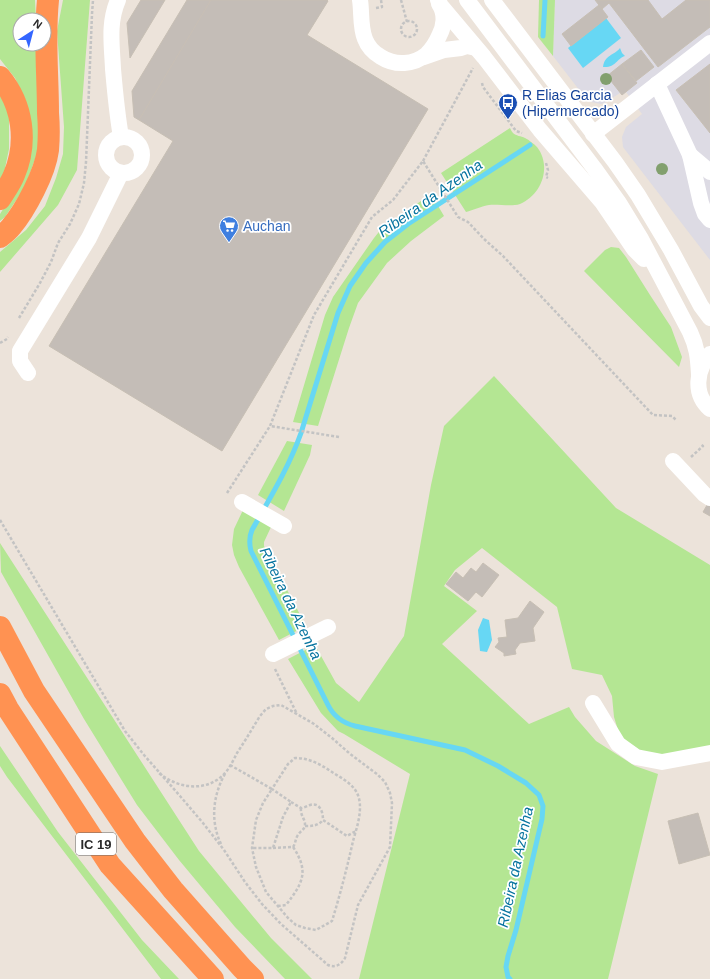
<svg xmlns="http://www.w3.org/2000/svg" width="710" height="979" viewBox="0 0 710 979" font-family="Arial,sans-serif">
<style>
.industrial{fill:#dddbe4}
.green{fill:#b4e693}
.water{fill:#67d7f4}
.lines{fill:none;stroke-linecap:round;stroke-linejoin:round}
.stream{stroke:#67d7f4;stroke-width:5}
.building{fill:#c4bdb7;stroke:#c7bfb4}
.path{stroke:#c3c3c3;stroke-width:2.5;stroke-dasharray:3 2;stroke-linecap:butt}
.minor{stroke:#fff;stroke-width:16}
.highway{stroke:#ff9252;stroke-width:22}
.tree{fill:#82a06e}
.labels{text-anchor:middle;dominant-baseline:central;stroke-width:3.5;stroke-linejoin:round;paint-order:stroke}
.shield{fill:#fff;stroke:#696969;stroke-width:1}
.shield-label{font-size:13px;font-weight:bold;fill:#292929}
.transit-label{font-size:14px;fill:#164399;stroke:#fff;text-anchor:start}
.shop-label{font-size:14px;fill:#366cbe;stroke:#fff;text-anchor:start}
.water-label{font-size:15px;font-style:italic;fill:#07749f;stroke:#fff}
</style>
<rect width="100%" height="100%" fill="#ece3da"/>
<path class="industrial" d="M555,0H710V260L626,151L623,147L622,137L626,127L642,114L626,92L622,95L620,93L606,102L601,104L591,102L587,100L553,56Z"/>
<g class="green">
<path d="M0,0H35L36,20H20V44H36L39,148L25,187L5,217L0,221V214L21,181L26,101L15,78L0,59Z"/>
<path d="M63,0H90L77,170L58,205L0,272V252L26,230L45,206L56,178L63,154L64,127L57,31Z"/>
<path d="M539,0H555L553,56L538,37Z"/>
<path d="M0,91L9,114V149L4,173L0,180Z"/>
<path d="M510,128C511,130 512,132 513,133C516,136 521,136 525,138C529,140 534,144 537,147C552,166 542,195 520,204C511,207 499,204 489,205C482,206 473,210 466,212L441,173Z"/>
<path d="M431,194L444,216L411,241L387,263L358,303L349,328L318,426L293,422L325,315L333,297L374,238L382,228Z"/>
<path d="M611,247L619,248L626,257L650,295L671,327L682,357L679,367L584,271L605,250Z"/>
<path d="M494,376L616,508L710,565V747L658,756L646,754L623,739L618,730L614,717L612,696L602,675L572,669L557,607L482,548L455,570L444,586L477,611L442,644L529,724L569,707L575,717L596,741L635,766L658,774L608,979H359L410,774L344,734L338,731L321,713L288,659L315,645L336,683L359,702L404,636L431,485L444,426Z"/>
<path d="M287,441L312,445L310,455L284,511L258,495Z"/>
<path d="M243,510L271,527L264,542V546L306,626L279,640L239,567L234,555L232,545L234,529Z"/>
<path d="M0,543L199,851L271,938L312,979H285L235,927L179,860L137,805L84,719L1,572Z"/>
<path d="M0,746L58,832L142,940L179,979H161L7,777L0,766Z"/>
</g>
<g class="water">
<path d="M606,18L621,38L583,68L568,48Z"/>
<path d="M620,48L622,53L625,56C616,59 616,68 603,67C605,54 614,56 620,48Z"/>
<path d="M483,618L489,620L492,640L487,652L480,651L478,630Z"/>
</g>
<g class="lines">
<g class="stream">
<path d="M543,36L545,0"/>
<path d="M510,979L508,977L506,967L508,956L516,930L542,819L543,806L539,795L526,783L498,766L465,750L355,726C343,723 334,717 328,705L251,551C249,543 249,537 252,530C270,498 289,467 301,433L338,313L350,286L366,263L385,242L408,224L530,145"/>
</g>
</g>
<g class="building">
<path d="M141,0H165L130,58L127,23Z"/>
<path d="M187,0H211L139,120L134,117L132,91Z"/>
<path d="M211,0H327L328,1L307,35L428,109L222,451L49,346L173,141L139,120Z"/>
<path d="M595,0H648L662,19L686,0H710V27L658,67L609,3L602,9Z"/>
<path d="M599,5L608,17L571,46L562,34Z"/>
<path d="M641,50L654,67L636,81L622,64Z"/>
<path d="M622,64L637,83L622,95L607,76Z"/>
<path d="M710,64V133L676,90Z"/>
<path d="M710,500V516L703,512Z"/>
<path d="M483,563L499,575L482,597L476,592L468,601L446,584L456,572L463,578L471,568L476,572Z"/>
<path d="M530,601L544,612L533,628L535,641L520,643L515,650L516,654L504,656V653L495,647L499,642L498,638L507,637L505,620L518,618Z"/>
<path d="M698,813L710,855L679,864L668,821Z"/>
</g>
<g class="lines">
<g class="path">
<path d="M401,0L407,22"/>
<path d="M376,8L382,7L381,0"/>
<circle cx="409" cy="29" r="8"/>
<path d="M482,83L483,87L516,131L522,133"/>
<path d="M423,161L473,68"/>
<path d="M546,163L548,170L546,177L548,178"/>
<path d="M19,318L40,283L51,262L58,243L70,224L79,204L84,183L86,162L92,14L93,0"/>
<path d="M0,343L7,339L8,337"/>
<path d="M339,437L270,426L314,315L372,217L393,200L423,161L458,217L468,222L484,239L503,256L653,415L672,416L676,420"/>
<path d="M691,457L703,446L700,444"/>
<path d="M227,493L270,426"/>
<path d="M0,520L125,731L144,755L180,796L203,823L224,850L245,882L262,904L281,924L328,965C335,968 341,965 345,958L358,905L390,847L392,803L390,793L385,782L377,774L349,753L332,738L314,724L288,709L281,705L273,706L266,709L260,716C252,729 245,741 237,753C234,759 230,767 226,772C208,793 178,789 159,773"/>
<path d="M275,669L297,714"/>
<path d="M230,765L272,789L263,803L256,820L252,848L256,867L266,892L288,918L296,925L305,928L316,930L332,921C340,895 347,868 353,841C357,827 364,807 357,793C352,783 341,778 332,772C320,764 309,758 295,758L288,764L272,789L291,802L283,817L273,848H252"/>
<path d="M291,802L301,808C304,808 307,806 310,805C320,802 323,812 323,820L347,836L356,831"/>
<path d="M305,826C312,826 318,826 323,820"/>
<path d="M221,844C210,821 213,795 225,774"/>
<path d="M293,847C296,843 295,839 298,835C300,831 305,830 305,824C305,819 300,815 301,808"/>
<path d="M273,848L293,847C310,872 302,884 286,905L278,906"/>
</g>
<g class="minor">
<path d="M118,0C108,23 112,45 113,69C115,92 117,114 121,137"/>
<path d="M360,0C362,13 360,27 365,39C368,47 374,53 381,57C395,66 414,65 427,54C432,49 436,43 439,36C444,27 446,14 439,4"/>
<path d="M438,0L441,6L484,57L540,130L602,202L634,249L644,259"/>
<path d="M467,0L501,45L594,168L619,203L641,239L690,332C697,347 698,357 699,374"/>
<path d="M492,0L615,162L638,195L671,250L701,306L710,318"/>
<path d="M424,57L444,50L461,48L467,46L476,48"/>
<path d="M657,84L690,155L701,203L705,214L710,220"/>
<path d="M593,134L710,43"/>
<circle cx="124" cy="155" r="18"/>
<path d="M690,155L710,172"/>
<path d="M710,354C696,370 693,394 710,409"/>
<path d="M28,373L20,361V351L89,238L121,173"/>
<path d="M673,461L704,494L710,498"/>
<path d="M242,502L284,526"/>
<path d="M273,654L328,627"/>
<path d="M593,703L618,744L636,757L662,762L710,753"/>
</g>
<g class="highway">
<path d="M0,77C23,105 28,142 14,175C11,183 5,191 0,199"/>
<path d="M0,237C4,234 8,231 11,227C26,209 45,173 48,150C49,138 49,125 48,113C48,75 44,38 48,0"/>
<path d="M0,627L34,691L135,841L173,890L242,968L253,979"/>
<path d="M0,694L8,709L110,865L213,979"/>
</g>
</g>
<g class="tree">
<circle cx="606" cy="79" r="6"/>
<circle cx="662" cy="169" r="6"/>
</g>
<defs>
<g id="bus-pin" transform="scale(1)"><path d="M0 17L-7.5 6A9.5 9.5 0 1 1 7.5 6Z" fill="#1a4fb4" stroke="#fff"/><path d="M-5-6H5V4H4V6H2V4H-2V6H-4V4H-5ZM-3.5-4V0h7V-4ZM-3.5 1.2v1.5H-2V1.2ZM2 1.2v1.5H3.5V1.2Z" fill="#fff"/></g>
<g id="supermarket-pin" transform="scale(1)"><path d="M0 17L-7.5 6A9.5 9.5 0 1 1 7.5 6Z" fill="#3f7fe0" stroke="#fff"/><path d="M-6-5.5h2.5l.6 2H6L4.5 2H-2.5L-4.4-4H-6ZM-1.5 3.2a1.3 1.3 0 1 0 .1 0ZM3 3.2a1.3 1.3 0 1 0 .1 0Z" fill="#fff"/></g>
</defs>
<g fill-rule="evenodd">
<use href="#bus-pin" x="508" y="103"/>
<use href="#supermarket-pin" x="229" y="226"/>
</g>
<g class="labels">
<rect class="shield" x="76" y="833" width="40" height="22" rx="3"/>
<g class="shield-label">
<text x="96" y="844">IC 19</text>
</g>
<g class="transit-label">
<text x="522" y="95">R Elias Garcia<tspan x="522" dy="16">(Hipermercado)</tspan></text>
</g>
<g class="shop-label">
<text x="243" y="226">Auchan</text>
</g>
<g class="water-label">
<text transform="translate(430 198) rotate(-35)">Ribeira da Azenha</text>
<text transform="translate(291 603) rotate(64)">Ribeira da Azenha</text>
<text transform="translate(515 867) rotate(-78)">Ribeira da Azenha</text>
</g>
</g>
<g transform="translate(32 32) rotate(36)"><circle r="19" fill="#ffffff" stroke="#a9a9a9"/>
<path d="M0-3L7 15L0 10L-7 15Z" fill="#3466ff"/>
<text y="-6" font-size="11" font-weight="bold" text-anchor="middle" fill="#292929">N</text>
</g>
</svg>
